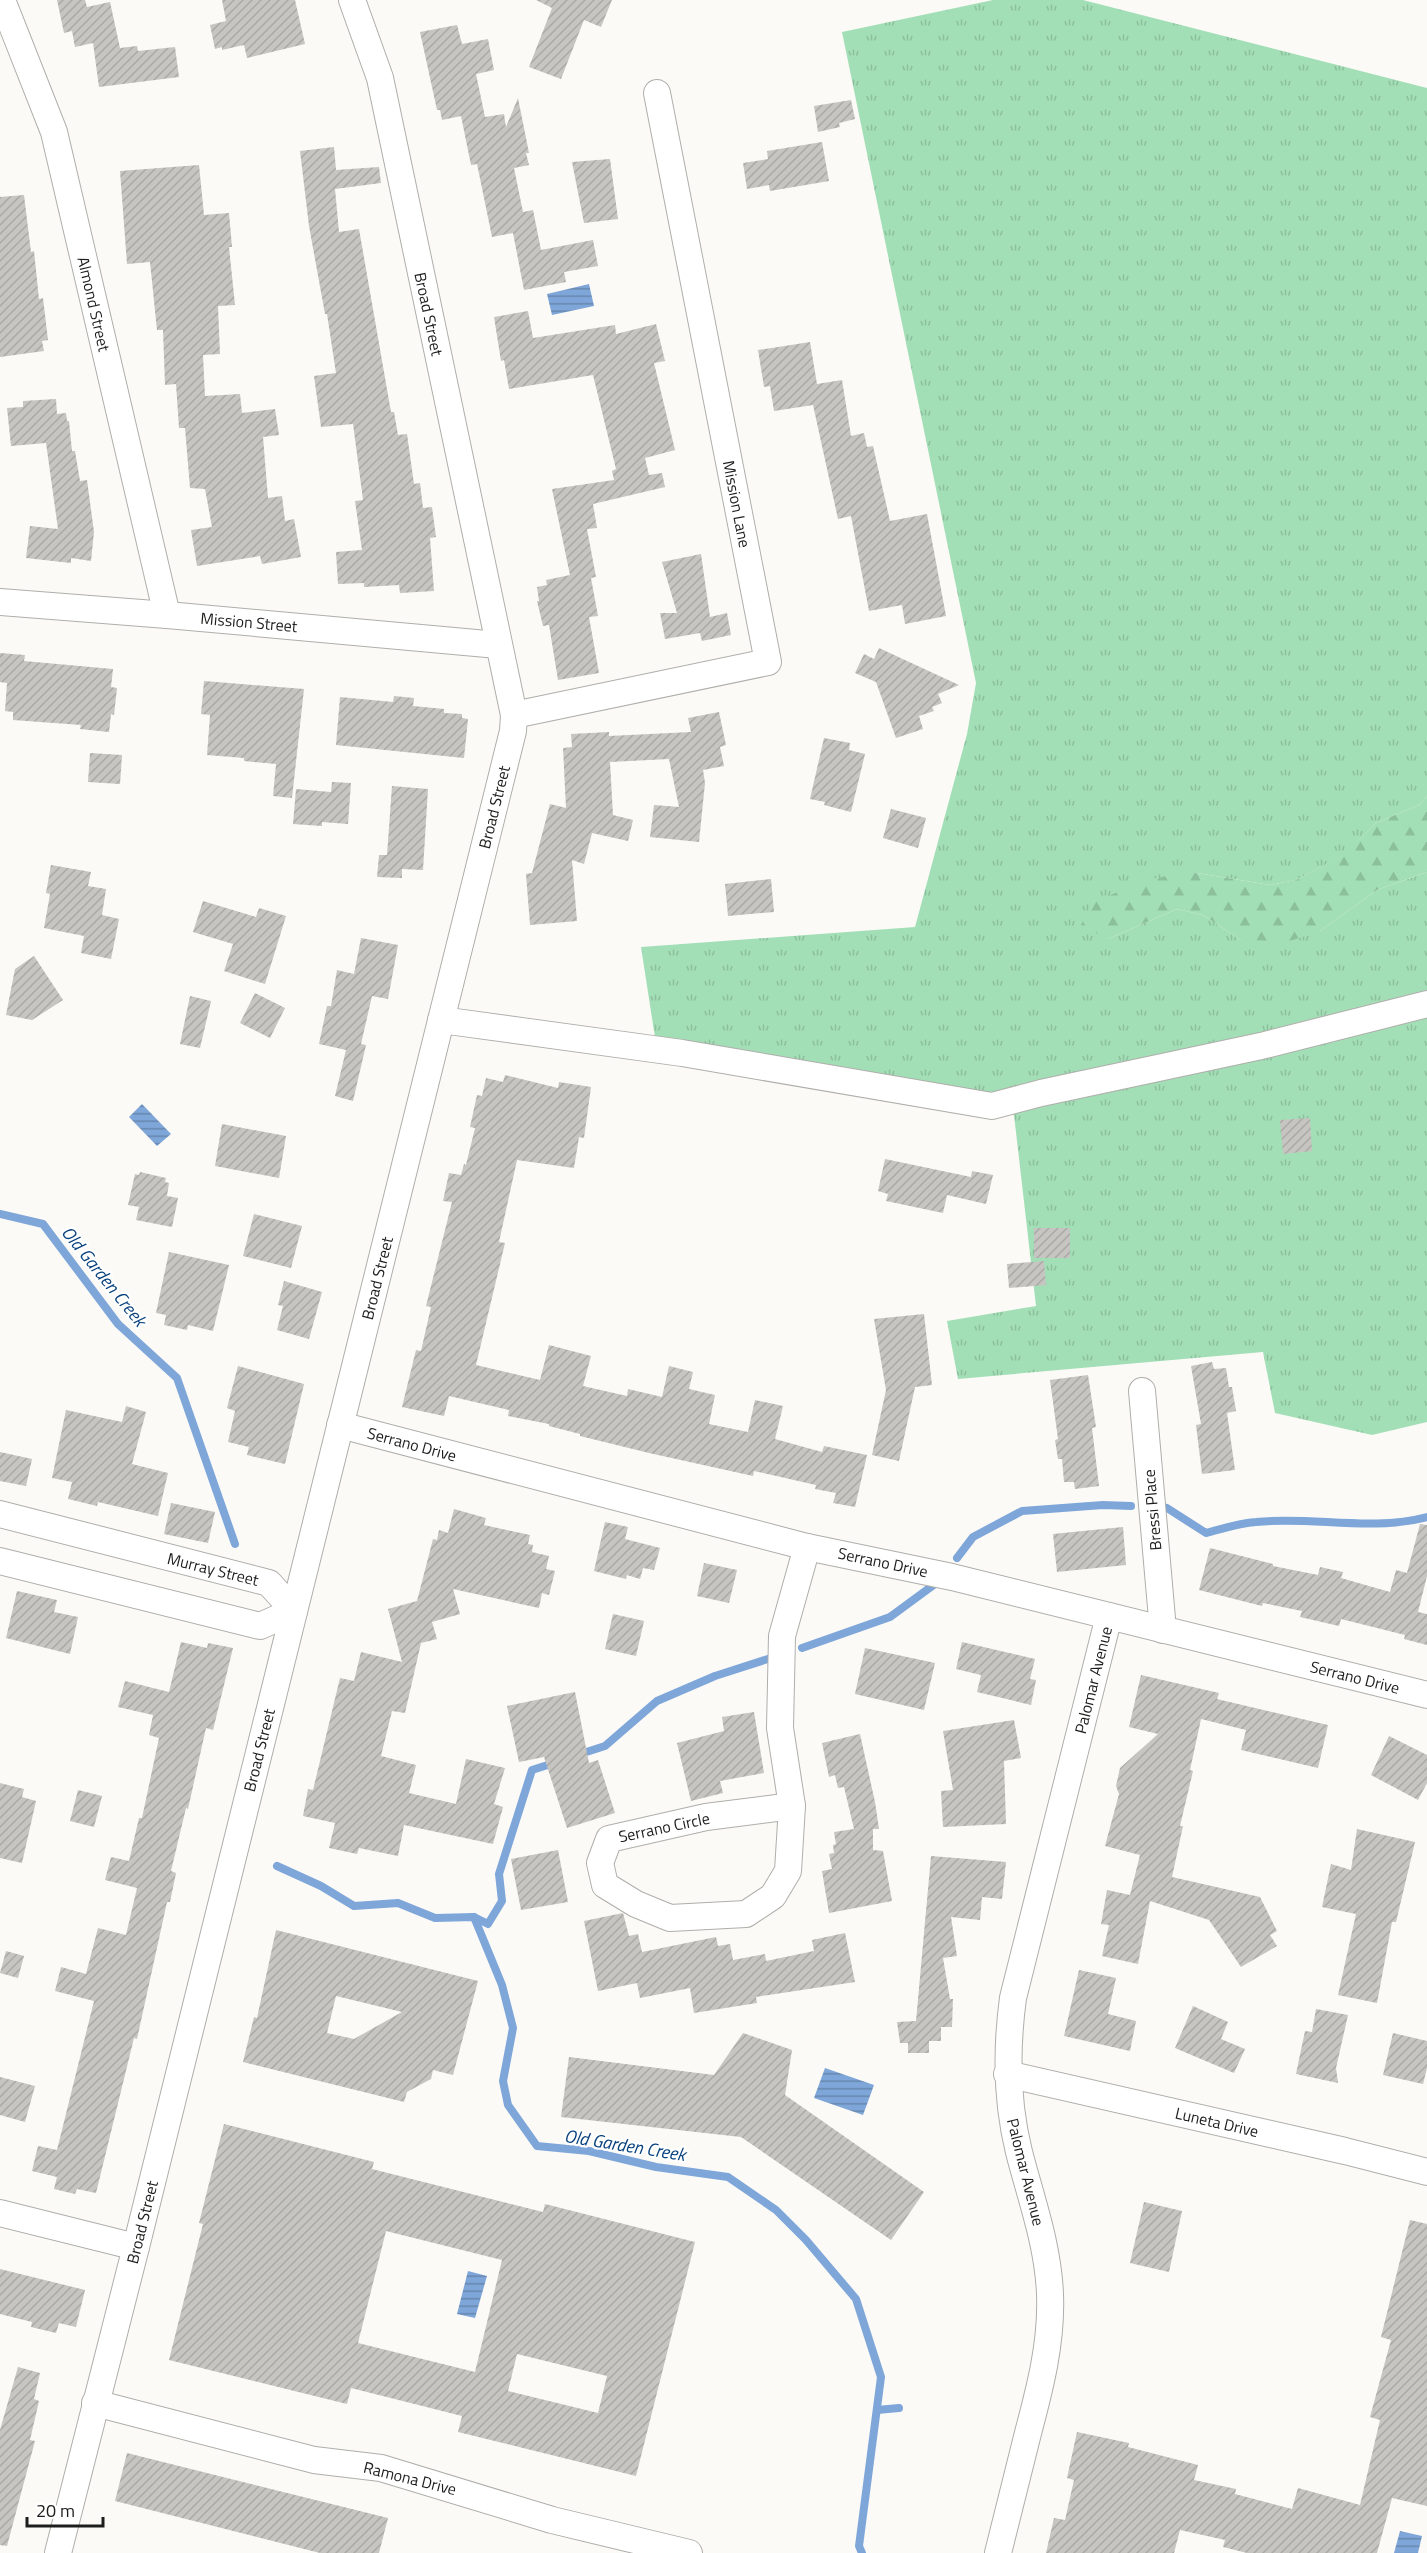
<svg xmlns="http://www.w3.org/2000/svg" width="1427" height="2553" viewBox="0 0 1427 2553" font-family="'Titillium Web',sans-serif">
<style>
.grass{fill:url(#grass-tufts)}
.forest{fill:url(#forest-firs)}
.water{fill:url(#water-rules)}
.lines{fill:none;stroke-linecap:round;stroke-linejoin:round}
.stream{stroke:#7ea6d9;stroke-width:8}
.building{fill:url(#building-hatch);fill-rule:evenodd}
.minor-casing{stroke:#afaeab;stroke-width:28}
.minor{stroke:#fff;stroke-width:26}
.labels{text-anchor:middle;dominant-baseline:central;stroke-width:4.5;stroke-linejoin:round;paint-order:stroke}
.street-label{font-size:16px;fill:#1d1d1c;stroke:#fff}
.water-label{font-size:18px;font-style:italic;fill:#07417d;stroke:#fff}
</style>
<defs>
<pattern id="grass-tufts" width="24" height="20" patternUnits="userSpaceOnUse" patternTransform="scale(1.5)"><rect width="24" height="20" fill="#a3dfb6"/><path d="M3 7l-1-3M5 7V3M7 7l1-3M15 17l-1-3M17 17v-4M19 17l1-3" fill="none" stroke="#8cbf9c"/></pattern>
<pattern id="forest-firs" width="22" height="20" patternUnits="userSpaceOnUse" patternTransform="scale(1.5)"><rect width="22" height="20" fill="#a3dfb6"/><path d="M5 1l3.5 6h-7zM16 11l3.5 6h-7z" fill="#8cbf9c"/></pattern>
<pattern id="water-rules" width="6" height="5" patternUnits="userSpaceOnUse" patternTransform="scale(1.5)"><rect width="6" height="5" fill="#7ea6d9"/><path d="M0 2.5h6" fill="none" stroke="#6787af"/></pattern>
<pattern id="building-hatch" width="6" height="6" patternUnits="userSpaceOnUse" patternTransform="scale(1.5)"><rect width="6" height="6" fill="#c6c5c2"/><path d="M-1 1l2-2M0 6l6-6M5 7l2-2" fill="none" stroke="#aaa9a6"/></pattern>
</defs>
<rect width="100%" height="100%" fill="#fbfaf7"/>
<path class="grass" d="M993,0H1083L1427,88V796L1419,805L1376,823L1344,855L1296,880L1270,885L1197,873L1108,939L1177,909L1203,915L1241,940L1320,931L1377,890L1427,872V1422L1372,1435L1275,1413L1263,1352L958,1379L947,1321L1036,1306L1014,1115L656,1044L641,947L915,927L967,734L976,683L842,32Z"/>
<path class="forest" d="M1427,796V872L1377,890L1320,931L1287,942L1241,940L1203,915L1177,909L1108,939L1081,925L1092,903L1148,879L1197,873L1270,885L1296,880L1343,855L1376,823L1419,805Z"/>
<g class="water">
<path d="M589,284L594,306L552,315L547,294Z"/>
<path d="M142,1104L171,1134L157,1146L129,1117Z"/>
<path d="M825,2068L874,2085L863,2115L814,2098Z"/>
<path d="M468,2271L487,2276L475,2318L457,2314Z"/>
<path d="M1400,2531L1422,2536L1418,2553H1394Z"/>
</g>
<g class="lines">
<g class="stream">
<path d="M0,1214L43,1224L118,1324L177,1378L235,1544"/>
<path d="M1167,1508L1206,1533C1222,1529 1239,1523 1256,1522C1314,1516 1369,1532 1427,1517"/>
<path d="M957,1558L973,1537L1022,1511L1103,1505L1131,1506"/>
<path d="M802,1648L890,1617L939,1581"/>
<path d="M577,1755L605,1746L657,1701L715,1676L771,1658"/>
<path d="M277,1866L321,1886L354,1906L398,1903L435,1918L474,1917L488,1924L502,1901L499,1874L532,1770L554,1763"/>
<path d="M474,1917L502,1985L513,2028L503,2081L508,2105L537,2146L589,2151L656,2167L728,2177L776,2210L806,2240L856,2299L881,2377L859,2546L862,2553"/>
<path d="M877,2410L899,2408"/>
</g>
</g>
<g class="building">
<path d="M57,0H85L87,7L110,2L120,48L137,46L138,51L175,47L179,77L99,87L93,43L75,47L72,31L64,33Z"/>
<path d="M222,0H295L305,44L247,58L244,45L222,50V47L215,49L210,25L226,21Z"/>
<path d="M536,0H612L601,27L584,20L561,79L529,67L552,8Z"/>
<path d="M457,25L462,44L488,39L494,70L476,74L485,117L504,114L506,127L518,98L529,153H526L529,165L514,168L523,212L533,210L541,250L593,240L598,266L564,272L566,282L524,290L513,233L492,237L477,164L471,165L461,116L442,120L440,110H437L420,32Z"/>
<path d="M851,100L855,119L839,123L840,127L818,132L814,106Z"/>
<path d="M822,142L829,181L770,191L769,185L747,189L743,163L768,159L767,151Z"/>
<path d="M334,147L336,170L379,167L381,183L335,189L339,232L359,229L391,412H394L398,435L407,434L414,484L420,483L423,508L432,507L436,537L430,538L434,591L400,593L399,585L364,587V583L338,584L336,552L362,550L355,501L363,500L353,424L321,427L314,376L336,373L327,314H325L309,226L300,151Z"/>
<path d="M610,159L618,219L584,223L572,162Z"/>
<path d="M199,165L204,215L229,213L232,247H229L235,305L218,306L220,354L203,355L205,396L240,394L242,413L275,409L279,435L263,437L268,498L282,496L285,521L294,519L301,557L262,564L260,556L197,566L191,530L212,527L205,489L190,488L185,428H179L176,384L165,385L163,330H157L150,262L127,264L120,171Z"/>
<path d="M24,195L31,252L34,251L39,299L43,298L48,340L42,341L44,351L0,357V197Z"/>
<path d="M528,311L533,338L615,325L616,334L656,324L665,361L654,363L675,450L645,458L649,475L662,473L665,487L593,504L597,528L587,529L596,577L591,578L598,616L589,617L599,673L558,680L549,625L543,626L537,601H539L537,587L547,585L546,580L570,575L552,489L614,480L612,471L616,469L593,375L509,389L504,360L501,361L494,317Z"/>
<path d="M810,342L817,384L842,380L851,436L864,433L867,447L873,446L890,521L927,514L946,616L905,624L902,605L869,611L851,516L838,519L813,405L774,411L770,386L764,387L758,350Z"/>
<path d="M56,399L57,414L66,413L67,421H69L72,451H75L80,481L87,480L94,532L91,561L71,558V563L26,558L30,526L58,529L46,443L11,446L7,408L23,407V401Z"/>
<path d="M701,554L710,617L727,613L731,635L702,641L700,633L665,639L660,613H677L662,562Z"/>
<path d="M879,648L959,685L938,694L942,703L932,707L934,711L919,716L923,729L896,738L876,682L855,673L864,654L874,659Z"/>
<path d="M0,653L25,655L24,661L113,669L111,687L117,688L114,715L111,714L109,732L80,729L81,725L13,720V712L5,711L7,683L0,682Z"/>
<path d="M204,681L304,689L292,798L273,796L276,764L244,761V758L207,755L210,715L201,714Z"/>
<path d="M394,696L414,698L413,706L444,709V713L462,714V718L468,719L464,758L336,745L340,697L393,702Z"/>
<path d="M719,712L726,745L720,747L724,766L703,770L705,783L699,842L650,837L654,805L679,807L669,759L610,762L613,815L633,820L628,841L592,833L584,864L572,860L577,921L530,925L526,874L532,873L550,804L566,808L563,748L572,747L571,734L609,732V736L691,732L688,718Z"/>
<path d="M824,738L850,743L849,750L865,754L851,812L824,805L825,802L810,799Z"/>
<path d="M90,753L122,755L120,784L88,782Z"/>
<path d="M332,782L351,783L348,824L322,822V826L293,824L296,789L331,792Z"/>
<path d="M392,786L428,789L423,870L402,869V878L377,877L379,855H387Z"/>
<path d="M891,809L926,818L918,848L883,838Z"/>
<path d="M51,865L91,872L88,886L106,889L102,915L119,919L111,959L81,953L84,936L44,928L50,894L46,893Z"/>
<path d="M771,879L774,912L728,916L725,884Z"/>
<path d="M203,901L256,917L259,908L286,916L265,984L224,971L233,944L193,932Z"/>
<path d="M361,938L398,945L388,999L372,996L361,1044L366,1045L353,1101L335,1096L346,1050L319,1044L327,1006H331L337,970L354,974Z"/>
<path d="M34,956L63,1000L32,1020L6,1015L15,969Z"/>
<path d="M255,993L285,1008L270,1038L240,1023Z"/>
<path d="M190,996L211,1001L200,1048L180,1044Z"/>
<path d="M505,1075L558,1088L559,1082L591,1087L584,1138L579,1137L574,1168L517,1160L499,1242L505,1243L476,1365L540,1380L549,1345L591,1356L583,1386L627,1396L628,1389L662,1397L669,1366L693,1372L689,1389L715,1395L709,1424L748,1432L755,1400L783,1406L775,1439L822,1452L824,1446L867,1455L855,1507L833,1503L836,1493L815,1489L816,1485L754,1471L753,1476L649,1453L580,1436V1434L549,1426V1424L508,1416L509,1410L449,1396L444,1416L402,1407L416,1350L421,1351L431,1307L426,1306L452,1202L443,1201L449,1173L461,1175L464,1164L466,1165L475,1128L470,1127L477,1095L482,1096L486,1078L503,1082Z"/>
<path d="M1310,1118L1312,1151L1283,1154L1280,1120Z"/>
<path d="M222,1124L286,1136L279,1178L215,1166Z"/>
<path d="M885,1159L971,1177L972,1171L993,1175L986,1204L947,1195L943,1213L886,1201L888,1194L878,1191Z"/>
<path d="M140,1172L166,1178L165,1182L169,1183L167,1196L178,1198L172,1227L136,1220L139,1207L128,1205L135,1174L139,1175Z"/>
<path d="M254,1214L302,1226L291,1268L243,1256Z"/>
<rect x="1034" y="1228" width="36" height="30"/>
<path d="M169,1252L229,1265L213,1331L188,1325L187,1330L164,1325L166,1315L156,1313Z"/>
<path d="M1044,1261L1046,1285L1009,1288L1007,1264Z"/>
<path d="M284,1281L322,1292L309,1339L277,1330L283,1306L278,1305Z"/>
<path d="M924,1314L932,1385L915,1387L899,1461L872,1455L886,1390L874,1319Z"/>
<path d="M1212,1362L1214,1369L1226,1368L1229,1387H1232L1236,1411L1227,1413L1235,1470L1202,1474L1196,1425L1201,1424L1191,1366Z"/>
<path d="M238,1366L304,1384L285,1464L247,1455L249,1447L228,1442L235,1411L227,1408Z"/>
<path d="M1088,1375L1096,1427L1092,1428L1099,1486L1075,1489L1074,1482H1064L1062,1459H1058L1055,1440L1058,1439L1050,1380Z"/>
<path d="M126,1406L146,1412L132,1464L168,1473L158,1516L98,1502L97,1506L68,1499L72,1482L52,1478L66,1410L122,1422Z"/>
<path d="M0,1452L32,1459L26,1486L0,1481Z"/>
<path d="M171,1503L215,1512L208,1543L164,1534Z"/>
<path d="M454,1509L486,1518L484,1525L530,1535L528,1544L533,1545L532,1552L549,1556L546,1569L555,1571L549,1595L542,1593L539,1608L453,1589L460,1614L432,1622L437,1639L421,1643L405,1713L392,1711L381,1756L416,1765L409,1793L456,1804L466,1759L505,1768L494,1804L503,1807L493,1844L404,1825L398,1856L359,1848L357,1854L329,1848L335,1823L303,1816L308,1789L313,1790L340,1678L354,1681L361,1652L402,1662L388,1609L417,1601L433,1539L437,1540L439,1530L448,1533Z"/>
<path d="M605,1522L628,1527L625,1539L660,1548L654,1570L643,1568L640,1579L627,1575L626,1579L594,1571Z"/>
<path d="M1420,1524L1427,1525V1576L1418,1612L1427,1614V1645L1404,1639L1405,1635L1341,1619L1339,1626L1300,1617L1302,1611L1263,1603L1262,1606L1199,1590L1210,1548L1273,1564V1566L1318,1575L1320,1567L1343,1572L1341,1578L1390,1592L1396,1570L1407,1573Z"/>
<path d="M1123,1527L1126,1565L1057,1572L1053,1534Z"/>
<path d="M704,1563L737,1570L729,1603L697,1596Z"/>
<path d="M17,1591L57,1600L54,1612L78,1617L70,1654L6,1638Z"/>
<path d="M613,1614L644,1621L636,1656L605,1649Z"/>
<path d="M181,1642L207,1648L208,1643L233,1648L213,1730L206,1728L188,1809L186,1808L171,1871L176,1873L170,1902H167L137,2039L134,2038L96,2193L77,2189L75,2194L54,2189L57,2177L32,2171L38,2146L57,2150L94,2001L55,1991L61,1967L86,1974L98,1928L126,1935L137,1888L105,1880L111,1857L129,1861L139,1818H142L159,1738L149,1735L153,1715L118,1707L125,1681L169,1692Z"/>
<path d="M962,1642L1035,1659L1030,1679L1036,1680L1031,1705L977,1692L981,1675L956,1669Z"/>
<path d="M865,1648L935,1663L924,1710L855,1694Z"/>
<path d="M1141,1675L1219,1693L1217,1699L1328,1725L1318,1768L1241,1750L1246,1730L1201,1719L1190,1770L1193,1771L1180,1826H1183L1172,1877L1260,1897L1277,1931L1270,1935L1277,1946L1241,1967L1209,1920L1150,1901L1138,1964L1102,1956L1109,1925L1101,1924L1107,1890L1130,1895L1140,1855L1105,1846L1119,1794L1116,1786L1120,1768L1158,1734L1129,1727Z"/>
<path d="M575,1692L589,1763L598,1760L615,1813L567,1828L544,1757L519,1762L507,1706Z"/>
<path d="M754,1712L764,1773L720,1781L723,1793L691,1801L677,1743L724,1731L722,1717Z"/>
<path d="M1014,1720L1021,1758L1004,1761L1006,1824L943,1827L941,1791L953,1790L943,1731Z"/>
<path d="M860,1734L875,1802L879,1829H873V1850L883,1851L892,1901L829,1913L822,1871L832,1869L829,1854L834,1853L833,1845L836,1844L834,1832L854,1829L844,1787L838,1788L835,1775L829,1777L822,1743Z"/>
<path d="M1389,1736L1427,1755V1783L1418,1800L1371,1775Z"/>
<path d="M0,1783L24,1789L22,1797L36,1801L22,1863L0,1858Z"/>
<path d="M78,1790L102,1796L94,1827L70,1821Z"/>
<path d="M1357,1829L1415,1842L1396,1922H1392L1377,2003L1338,1995L1356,1914L1322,1907L1331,1864L1351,1870Z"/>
<path d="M558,1850L568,1902L521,1910L511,1859Z"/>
<path d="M931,1856L1006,1862L1002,1899L982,1897L980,1920L951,1917L957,1956L943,1958L950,1999H953L952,2027H941V2041H929V2053H908V2043H900L897,2022L916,2021Z"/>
<path d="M623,1913L629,1936L638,1934L642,1952L716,1937L718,1946L730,1944L733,1960L765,1954L766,1961L814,1951L812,1940L845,1933L855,1982L756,1997L757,2003L694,2013L690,1988L640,1998L637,1983L598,1991L584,1921Z"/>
<path d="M276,1930L478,1981L453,2075L433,2070L431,2079L407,2092L404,2102L243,2062L254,2017L257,2018ZM336,1996L402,2012L354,2039L327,2033Z"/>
<path d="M6,1951L24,1956L18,1978L0,1973Z"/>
<path d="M1079,1970L1116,1978L1108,2014L1136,2021L1130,2051L1064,2036Z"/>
<path d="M1193,2006L1228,2022L1221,2039L1245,2049L1234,2073L1175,2048Z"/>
<path d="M1316,2009L1348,2015L1336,2068L1338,2083L1296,2074L1305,2031L1312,2032Z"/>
<path d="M743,2033L792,2050L785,2095L924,2192L891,2240L741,2137L561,2117L569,2057L714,2075Z"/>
<path d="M1393,2033L1427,2041V2068L1423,2084L1383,2075Z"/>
<path d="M0,2077L35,2086L25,2122L0,2115Z"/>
<path d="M224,2124L374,2162L372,2169L543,2212L545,2204L695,2242L636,2476L458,2432L462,2416L351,2388L347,2404L169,2360L203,2224L199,2223ZM386,2231L502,2260L475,2372L358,2343ZM517,2354L607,2376L598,2413L508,2391Z"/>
<path d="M1144,2202L1182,2211L1169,2272L1130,2263Z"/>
<path d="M1410,2220L1427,2224V2506L1392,2498L1377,2553H1247L1223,2547L1225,2540L1180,2530L1174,2553H1046L1054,2518L1065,2520L1074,2480L1067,2478L1077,2432L1129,2443L1128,2447L1198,2465L1194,2480L1236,2489L1235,2494L1292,2509L1298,2488L1360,2505L1380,2420L1370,2417L1391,2340L1381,2337Z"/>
<path d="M0,2269L85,2290L76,2327L59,2323L56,2333L31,2327L32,2322L0,2314Z"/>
<path d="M18,2367L40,2373L34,2399L39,2401L30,2440L35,2441L7,2546L0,2545V2430Z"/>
<path d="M127,2453L388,2518L379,2553H320L115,2501Z"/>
</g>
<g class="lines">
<g class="minor-casing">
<g id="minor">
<path d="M2,0L54,132L167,615"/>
<path d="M0,602L167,615L498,645"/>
<path d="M514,715L768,662L657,93"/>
<path d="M441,1020L682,1053L992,1106L1041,1093L1261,1046L1427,1004"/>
<path d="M1142,1391L1163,1630"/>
<path d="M340,1425L807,1547L952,1577L1427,1695"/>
<path d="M0,1514L269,1583L294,1611L260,1626L0,1561"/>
<path d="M792,1806L788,1871L773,1896L746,1914L670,1918L636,1904L605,1885L600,1863L609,1839L706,1817Z"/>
<path d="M792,1806L780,1728L782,1636L807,1547"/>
<path d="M1007,2074L1345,2151L1427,2172"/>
<path d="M0,2213L136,2247"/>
<path d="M95,2403L314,2460L381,2468L552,2520L689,2553"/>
<path d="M58,2553L136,2247L513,731L514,715L380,78L352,0"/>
<path d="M998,2553C1008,2513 1018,2473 1028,2433C1040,2388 1052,2342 1050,2294C1048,2244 1031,2199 1019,2152C1006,2100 1006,2050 1013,1998L1109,1616"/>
</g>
</g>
<use href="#minor" class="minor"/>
</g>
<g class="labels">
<g class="street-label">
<text transform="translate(94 304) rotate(77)">Almond Street</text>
<text transform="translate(429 314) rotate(78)">Broad Street</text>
<text transform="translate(737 504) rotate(79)">Mission Lane</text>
<text transform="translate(249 622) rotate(5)">Mission Street</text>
<text transform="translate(494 807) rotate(-76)">Broad Street</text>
<text transform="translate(377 1278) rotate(-76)">Broad Street</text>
<text transform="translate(412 1444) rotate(15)">Serrano Drive</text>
<text transform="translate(1152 1510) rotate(-95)">Bressi Place</text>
<text transform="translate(883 1562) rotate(12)">Serrano Drive</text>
<text transform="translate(213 1569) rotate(14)">Murray Street</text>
<text transform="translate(1355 1677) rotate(14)">Serrano Drive</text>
<text transform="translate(1093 1680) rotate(-76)">Palomar Avenue</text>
<text transform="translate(259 1750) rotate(-76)">Broad Street</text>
<text transform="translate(664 1827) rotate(-12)">Serrano Circle</text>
<text transform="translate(1217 2122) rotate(13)">Luneta Drive</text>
<text transform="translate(1026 2172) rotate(76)">Palomar Avenue</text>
<text transform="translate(142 2222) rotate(-76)">Broad Street</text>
<text transform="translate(410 2478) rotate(14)">Ramona Drive</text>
</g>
<g class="water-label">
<text transform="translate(104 1276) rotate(51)">Old Garden Creek</text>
<text transform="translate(625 2145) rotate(9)">Old Garden Creek</text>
</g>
</g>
<path d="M27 2517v9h76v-9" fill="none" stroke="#1d1d1c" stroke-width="3"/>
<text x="36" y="2517" font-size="18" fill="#1d1d1c" stroke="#ffffff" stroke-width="4.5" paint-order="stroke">20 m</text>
</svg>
